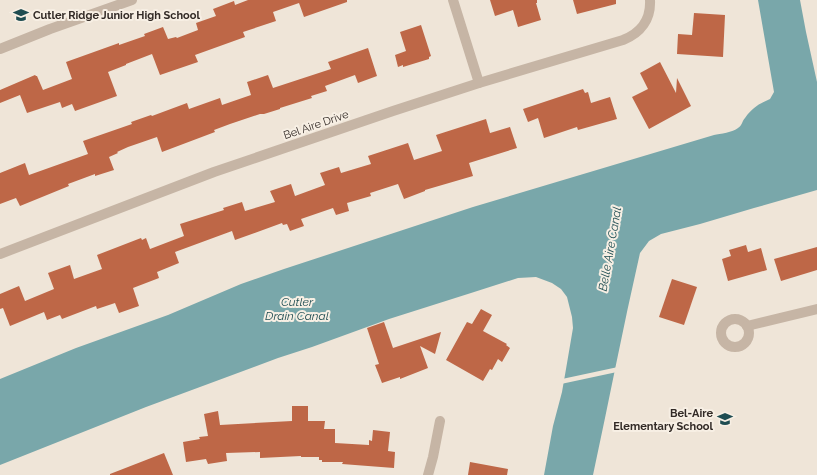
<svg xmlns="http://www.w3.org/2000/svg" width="817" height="475" viewBox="0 0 817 475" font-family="Raleway,sans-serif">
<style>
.water{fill:#79a7aa}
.pier{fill:#efe5d8}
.building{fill:#be6747}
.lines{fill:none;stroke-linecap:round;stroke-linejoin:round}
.minor{stroke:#c6b5a5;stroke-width:10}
.labels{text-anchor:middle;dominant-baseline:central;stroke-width:4;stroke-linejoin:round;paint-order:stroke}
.poi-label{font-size:11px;font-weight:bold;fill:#322a26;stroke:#f7efe4;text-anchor:start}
.street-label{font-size:11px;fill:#322a26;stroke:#f7efe4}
.water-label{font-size:12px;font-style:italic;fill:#1e4c51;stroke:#f7efe4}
</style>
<rect width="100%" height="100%" fill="#efe5d8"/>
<path class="water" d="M758,0H800L806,32L817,82V190L754,208L700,224L661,234L649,241L640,253C623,327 609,401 593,475H544L553,426L562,392L566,369L573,328L572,317L567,297L561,289L552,283L536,277L518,278L471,293L389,319L312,347L278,358L146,407L0,465V379L76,348L168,315L241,284L284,269L473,207L714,135C720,134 733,132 738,128C742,126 742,121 745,118C753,107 759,104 770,99L774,92Z"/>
<path class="pier" d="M618,367L617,372L561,384L562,379Z"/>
<g class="building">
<path d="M248,0H347V2L304,17L299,3L273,12L276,21L243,32L245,37L195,55L198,62L160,75L152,54L126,64V65L108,72L117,96L75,111L72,104L62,108L60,102L27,113L20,95L0,103V90L35,75L36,76H37L43,90L72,79L66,62L119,43V45L145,36L144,34L163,27L168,39L176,37L177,38L198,30L196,23L216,16L213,9L234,1L235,5Z"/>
<path d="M490,0H537V3H536L541,20L518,27L513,10L495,16Z"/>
<path d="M573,0H616V4L577,14Z"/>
<path d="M694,13L725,15L723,57L677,54L678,34L692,35Z"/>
<path d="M421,25L431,56L429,57V59L403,67V65L398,67L395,55L406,51L400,32Z"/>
<path d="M368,48L377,76L358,83L355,75L325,86L327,91L311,96L312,98L280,108V109L264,114H260L230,124L214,130L215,132L162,152L157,137L128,147L117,152L118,153L109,157L114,170L95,176V174L68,184L69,186L20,206L16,198L0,204V173L25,163L29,175L88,154L83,141L132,124L131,122L151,115L152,116L187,103L189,109L220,98L222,105L251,95L247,82L268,75L273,88L331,69L328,62Z"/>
<path d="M660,62L676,93L677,78L691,106L649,129L632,97L648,89L640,73Z"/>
<path d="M583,89L585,93L588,92L591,103L610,97L617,119L578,130L577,127L544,138L538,118L528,122L523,109Z"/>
<path d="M486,119L490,133L510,127L517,148L469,163L473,176L425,190V191L404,199L398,184L370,193L371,196L347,203L349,211L336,215L333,208L301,219L304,226L290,231L287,224L283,225L282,223L235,240L232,231L175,252L179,263L157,272L159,278L133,288L139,306L119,313L115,303L97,309L96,306L62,319L60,315L47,320L44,312L10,326L3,308L0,309V294L19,286L25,301L54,289L48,273L70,265L74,279L102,269L97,255L141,238L142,240L146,238L150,249L184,236L180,224L224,210L223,208L242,202L245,211L275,202L270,191L291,184L295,196L325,185L320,173L339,167L341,173L371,164L368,156L408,143L414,160L442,151L436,135Z"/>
<path d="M746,245L748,252L761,248L767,270L728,281L722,259L731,256L729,250Z"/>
<path d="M817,247V270L781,281L774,259Z"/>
<path d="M672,279L697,287L684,325L659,317Z"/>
<path d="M481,309L492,315L483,331L507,344L506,345L510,348L502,362L498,359L492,370L490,369L483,381L446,360L467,322L472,324Z"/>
<path d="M384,322L393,348L441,332L435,354L420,346L428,368L400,379V377L382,383L375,365L379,364L367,328Z"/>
<path d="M292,406H308V421H325L324,429H335V443L369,445V440L372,441L373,430L390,432L388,451L395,452L394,468L342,464L343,462H322V460H319V457H301V456L260,458V452L226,453L227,461L208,464L206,459L186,462L183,442L200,439L199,437L208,436L204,414L218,411L220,425L292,421Z"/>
<path d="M164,453L173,475H110V474Z"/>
<path d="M470,462L508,469L507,475H468Z"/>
</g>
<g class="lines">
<g class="minor">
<path d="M453,0L479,83"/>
<path d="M0,49L50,29L132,0"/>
<path d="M0,254L214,172L393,111L479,83L623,40C641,33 651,19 650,0"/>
<circle cx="735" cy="333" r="14"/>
<path d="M747,326L817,309"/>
<path d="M428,475L433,457L440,421"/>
</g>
</g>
<defs>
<g id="school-bare" transform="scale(1.2)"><path d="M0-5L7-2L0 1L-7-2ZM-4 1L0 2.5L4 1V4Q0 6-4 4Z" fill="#1e4c51" stroke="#f7efe4" stroke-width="2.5" paint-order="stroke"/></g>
</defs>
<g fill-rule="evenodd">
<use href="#school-bare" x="21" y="15"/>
<use href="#school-bare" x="725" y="419"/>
</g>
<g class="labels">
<g class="poi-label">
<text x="33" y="15">Cutler Ridge Junior High School</text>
<text x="713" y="413" text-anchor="end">Bel-Aire<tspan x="713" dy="13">Elementary School</tspan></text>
</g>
<g class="street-label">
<text transform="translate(316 125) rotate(-19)">Bel Aire Drive</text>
</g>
<g class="water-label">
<text transform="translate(610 249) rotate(-80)">Belle Aire Canal</text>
<text x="297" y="302">Cutler<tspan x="297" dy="14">Drain Canal</tspan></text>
</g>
</g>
</svg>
